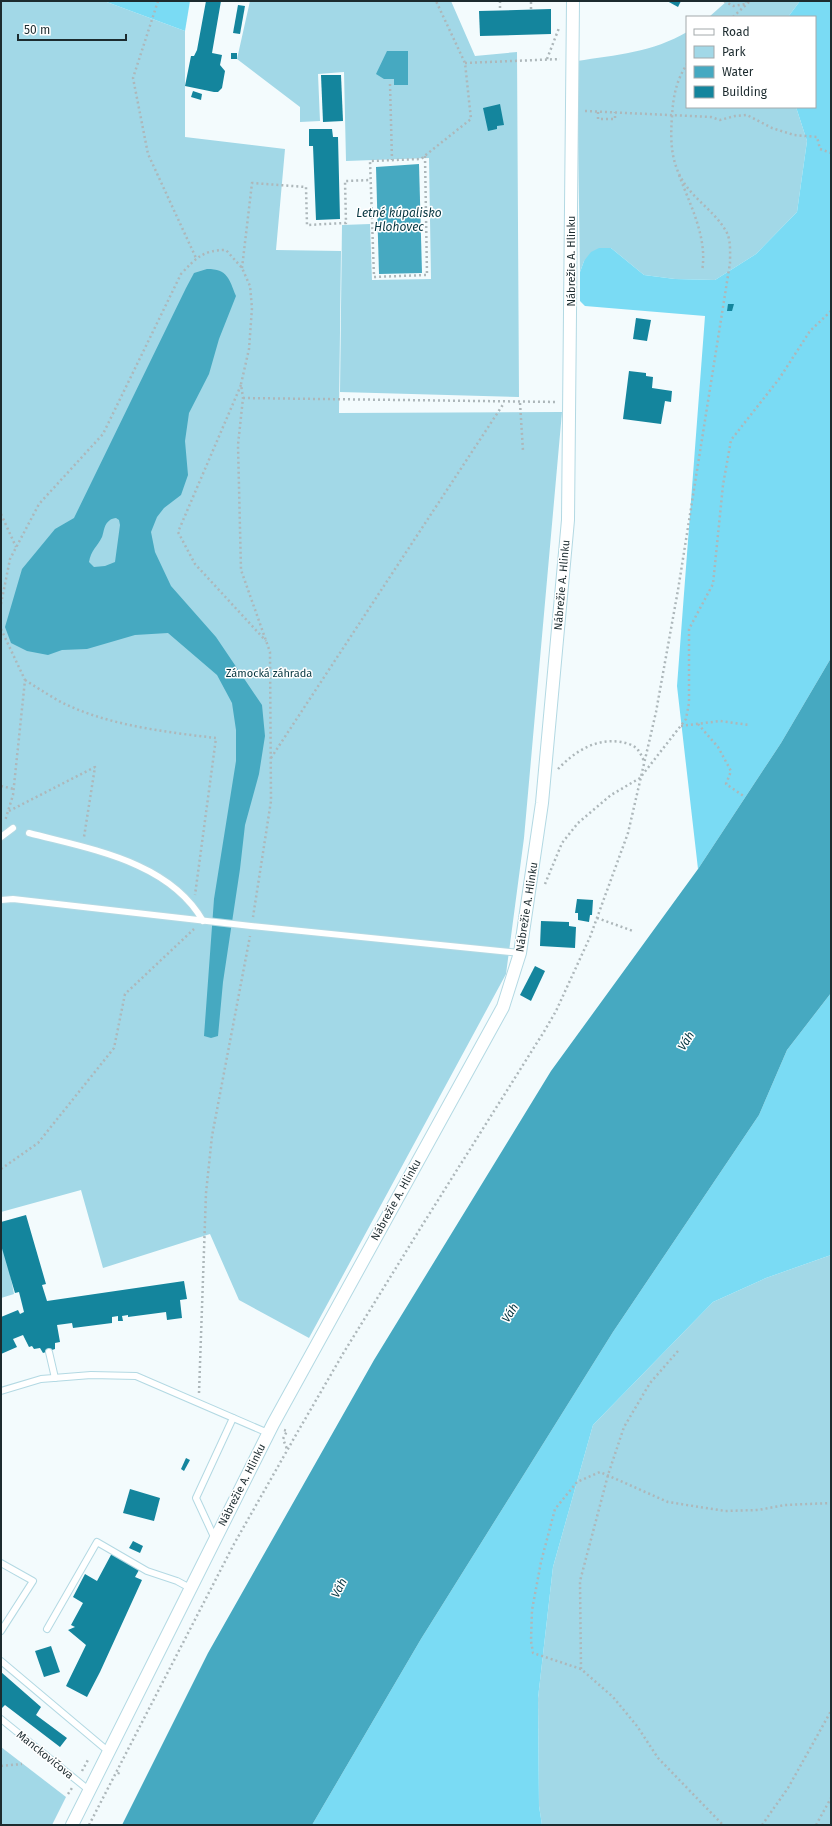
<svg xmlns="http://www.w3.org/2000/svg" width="832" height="1826" viewBox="0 0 832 1826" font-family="'Fira Sans',sans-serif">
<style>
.green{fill:#a2d8e7}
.forest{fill:#7adbf4}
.water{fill:#46a9c1;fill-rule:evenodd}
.building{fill:#14859d}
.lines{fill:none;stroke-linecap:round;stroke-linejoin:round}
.service-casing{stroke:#b3d9e3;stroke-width:8}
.minor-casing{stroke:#b3d9e3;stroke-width:14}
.path{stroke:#adb7ba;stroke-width:2.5;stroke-dasharray:2 3;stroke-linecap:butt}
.service{stroke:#fff;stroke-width:6}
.minor{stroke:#fff;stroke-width:12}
.labels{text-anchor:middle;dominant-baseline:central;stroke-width:3;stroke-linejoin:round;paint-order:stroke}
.street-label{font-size:11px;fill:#1c2b2f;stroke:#fff}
.park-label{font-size:11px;fill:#03343e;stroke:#fff}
.water-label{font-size:12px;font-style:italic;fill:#063641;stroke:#fff}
</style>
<rect width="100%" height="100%" fill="#f3fbfd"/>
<g class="green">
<path d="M1,1H104L185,31V137L285,149L276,250L341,251L339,413L562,412L524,838L506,974L309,1338L239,1300L210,1234L103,1268L81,1190L1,1212Z"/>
<path d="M250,1H451L475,56L517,52L519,397L340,392L342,225L370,224L372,280L431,279L429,158L346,161L344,72L318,74L320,121L300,122V107L237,59Z"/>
<path d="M727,1H800L788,17H709Z"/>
<path d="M687,32V107H796L807,141L797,212L756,254L715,280L675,279L644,275L611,248L584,261L580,272L577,61C616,55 653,52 687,32Z"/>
<path d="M1,1227L14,1294L1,1298Z"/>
<path d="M831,1255V1825H542L539,1806L538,1698L553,1567L593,1425L713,1302L766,1278Z"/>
<path d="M1,1747L66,1797L52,1825H1Z"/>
</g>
<g class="forest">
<path d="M104,1H190L185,31Z"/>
<path d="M800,1H831V658L781,743L698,869L677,686L705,316L585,306L580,301V272L584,261L591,252L599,248H611L644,275L675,279L715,280L756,254L797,212L807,141L796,107H815V17H788Z"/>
<path d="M831,993V1255L766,1278L713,1302L593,1425L553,1567L538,1698L539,1806L542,1825H312L421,1639L613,1332L759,1115L787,1050Z"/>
</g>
<g class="water">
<path d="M387,51H408V85H394V79H384L376,74Z"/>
<path d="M419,164L422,273L379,274L376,167Z"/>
<path d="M207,269C228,269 229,279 236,296L219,339L209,374L189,413L185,441L188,475L181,495L164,508L157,517L151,532L155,552L171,586L216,637L262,705L265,736L259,774L245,825L240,869L223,982L218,1036L211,1038L204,1036L214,899L236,761V730L232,703L217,675L168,633L135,635L87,649L62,650L48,655L27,651L11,643L5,627L22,569L55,529L74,518L186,288L194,273ZM116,518L119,520L120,525L115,562L105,566L94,567L89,562C91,550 97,547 102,537C104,531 104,524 110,520C111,519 114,518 116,518Z"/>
<path d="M831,658V993L787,1050L759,1115L613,1332L421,1639L312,1825H122L208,1653L374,1360L551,1071L698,869L781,743Z"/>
</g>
<g class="building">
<path d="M206,1H221L212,53L222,55L220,65L225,71L222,88L218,92H214L185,86L191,56H194L197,50Z"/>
<path d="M667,1H681L678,7Z"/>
<path d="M238,5L245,6L240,34L233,33Z"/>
<path d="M551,9V34L480,36L479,11Z"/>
<rect x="231" y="53" width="6" height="6"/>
<path d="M321,75H341L343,121L323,122Z"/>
<path d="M193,91L202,94L201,100L191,97Z"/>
<path d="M500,104L504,125L497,126V129L488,131L483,108Z"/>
<path d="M309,129H332L333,137H338L340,219L316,220L313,146H309Z"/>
<path d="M728,304H734L732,311H727Z"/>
<path d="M636,318L651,320L647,341L633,339Z"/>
<path d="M629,371L646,373V376L653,377L652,388L672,391L671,402L665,401L661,424L623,419Z"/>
<path d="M577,899L593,900L592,915H590L589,922L578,920V913H575Z"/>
<path d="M541,921L569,922V926L576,927L575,948L540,946Z"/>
<path d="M535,966L545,971L531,1001L520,995Z"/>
<path d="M26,1215L46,1284L42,1285L47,1301L184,1281L187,1299L180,1300L182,1318L167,1320L166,1312L128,1317V1315L122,1316L123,1321H118V1316L112,1317V1323L73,1328L72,1323L57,1325L60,1342L55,1343V1349L43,1353L40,1348L34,1349L32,1346L29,1347L23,1335L13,1339L17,1347L1,1354V1317L18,1310L20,1314L24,1312L19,1292L15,1293L1,1245V1222Z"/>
<path d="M186,1458L190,1460L184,1471L181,1469Z"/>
<path d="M130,1489L160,1498L154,1521L123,1513Z"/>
<path d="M133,1541L143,1546L140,1553L129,1548Z"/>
<path d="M112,1553L139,1570L135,1577L142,1580L100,1672L87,1697L66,1686L86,1645L68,1630L75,1627L71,1625L83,1603L73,1597L85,1574L97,1581Z"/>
<path d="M51,1646L60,1672L44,1677L35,1651Z"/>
<path d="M1,1672L41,1707L36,1715L67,1738L60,1747L5,1705L1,1709Z"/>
</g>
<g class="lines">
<g class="service-casing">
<g id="service">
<path d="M29,833C89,849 169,861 203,921"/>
<path d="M1,837L13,828"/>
<path d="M1,900L13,899L251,926L520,953"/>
<path d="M49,1352L55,1378"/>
<path d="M1,1391L41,1379L91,1375L136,1376L268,1433"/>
<path d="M215,1539L196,1498L233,1418"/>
<path d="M1,1563L33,1581L1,1631"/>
<path d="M47,1629L97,1542L147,1571L177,1581L190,1588"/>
<path d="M1,1661L109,1752"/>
<path d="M1,1719L90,1791"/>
</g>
</g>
<g class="minor-casing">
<path id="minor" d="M72,1825L273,1424L503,1007L520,953L542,803L568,520L573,1"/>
</g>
<g class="path">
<path d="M158,1L133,78L148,154L196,258"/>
<path d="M500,1V10"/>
<path d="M724,1L733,6L746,4V1"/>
<path d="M531,9V1"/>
<path d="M733,17L750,1"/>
<path d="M547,59L559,28"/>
<path d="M465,63L560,59"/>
<path d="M390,84L392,160"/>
<path d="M585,111L711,117L720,120L735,116L747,115L772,128L794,135L817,137L820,149L831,153"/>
<path d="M598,112V119H615V112"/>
<path d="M425,156L427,275L374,277L370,161L421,159L427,154L471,119L465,63L436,1"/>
<path d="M679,175C690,205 708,238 702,271"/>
<path d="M242,268L252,183L306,187L307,225L346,223L345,181L371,180"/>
<path d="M241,385L178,532L195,564L266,641"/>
<path d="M243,398L558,402"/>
<path d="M520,403L523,451"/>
<path d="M1,514L16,547"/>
<path d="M1,604L10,559L39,504L103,434L181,274C196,258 203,250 226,250L242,268L250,286L252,308L249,349L241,384L243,398L238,445L241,570L270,652L271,801L253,917"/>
<path d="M1,629L25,680L13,795L5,821"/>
<path d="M25,680C36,687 47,694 59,701C105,725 165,732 216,738L195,895"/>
<path d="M698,724L718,747L731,771L726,784L745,797"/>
<path d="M681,726L720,721L749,725"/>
<path d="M271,758L504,403"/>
<path d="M558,769C575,751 596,738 621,742C627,743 634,745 638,750C640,752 642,757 644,761"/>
<path d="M1,786L14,789"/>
<path d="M9,811L95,767L84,837"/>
<path d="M545,884L562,843L578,823L611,795L640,778L686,719L689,703V629L713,584L723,485L731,440L779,379L810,331L831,311"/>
<path d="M597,918L633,931"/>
<path d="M1,1169L38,1143L114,1048L125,994L194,929"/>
<path d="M678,1351L650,1383L624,1427L608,1475L580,1581L581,1669L613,1697L637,1726L658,1758L723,1825"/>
<path d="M199,1393L206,1193L212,1136L250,936"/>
<path d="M284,1430L287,1431L283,1439L287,1449"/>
<path d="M581,1669L533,1653L531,1641L532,1610L541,1562L555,1509L577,1482L600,1472L668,1502L725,1511L758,1510L785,1505L831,1503"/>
<path d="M1,1766L22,1764"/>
<path d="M82,1771L88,1760"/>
<path d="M118,1774L120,1771"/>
<path d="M68,1794L72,1788"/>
<path d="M89,1825L234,1544L297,1433L344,1352L423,1224L545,1030L556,1011L590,937L628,833L656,712L678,590L730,263C730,255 731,241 727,233C717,214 699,203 687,187C671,166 670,142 672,117C673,97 676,81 687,64"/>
<path d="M762,1825L788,1788L831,1711"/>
<path d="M816,1825L831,1798"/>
</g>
<use href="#service" class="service"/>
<use href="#minor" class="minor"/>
</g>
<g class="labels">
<g class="street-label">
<text transform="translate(571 261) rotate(-90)">Nábrežie A. Hlinku</text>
<text transform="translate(562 585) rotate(-85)">Nábrežie A. Hlinku</text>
<text transform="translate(527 907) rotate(-81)">Nábrežie A. Hlinku</text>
<text transform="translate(396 1200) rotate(-61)">Nábrežie A. Hlinku</text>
<text transform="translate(242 1485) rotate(-63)">Nábrežie A. Hlinku</text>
<text transform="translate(45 1755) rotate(39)">Manckovičova</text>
</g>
<g class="park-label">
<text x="269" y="673">Zámocká záhrada</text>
</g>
<g class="water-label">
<text x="399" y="213">Letné kúpalisko<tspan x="399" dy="14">Hlohovec</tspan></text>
<text transform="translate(686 1041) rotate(-57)">Váh</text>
<text transform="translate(510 1313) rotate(-57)">Váh</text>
<text transform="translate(339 1588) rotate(-63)">Váh</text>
</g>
</g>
<rect width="832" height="1826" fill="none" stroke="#1c2b2f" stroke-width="4"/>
<rect x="686" y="16" width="130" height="92" fill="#ffffff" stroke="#a4aaac"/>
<rect x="694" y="29" width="20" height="6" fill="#ffffff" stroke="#a4aaac"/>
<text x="722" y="36" font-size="12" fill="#1c2b2f">Road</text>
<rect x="694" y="46" width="20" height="12" fill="#a2d8e7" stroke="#a4aaac"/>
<text x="722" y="56" font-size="12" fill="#1c2b2f">Park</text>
<rect x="694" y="66" width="20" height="12" fill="#46a9c1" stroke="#a4aaac"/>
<text x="722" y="76" font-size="12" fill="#1c2b2f">Water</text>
<rect x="694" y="86" width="20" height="12" fill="#14859d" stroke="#a4aaac"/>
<text x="722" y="96" font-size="12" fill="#1c2b2f">Building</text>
<path d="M18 34v6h108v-6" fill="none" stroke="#1c2b2f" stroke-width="2"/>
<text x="24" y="34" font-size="12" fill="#1c2b2f" stroke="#ffffff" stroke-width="3" paint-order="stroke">50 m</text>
</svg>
